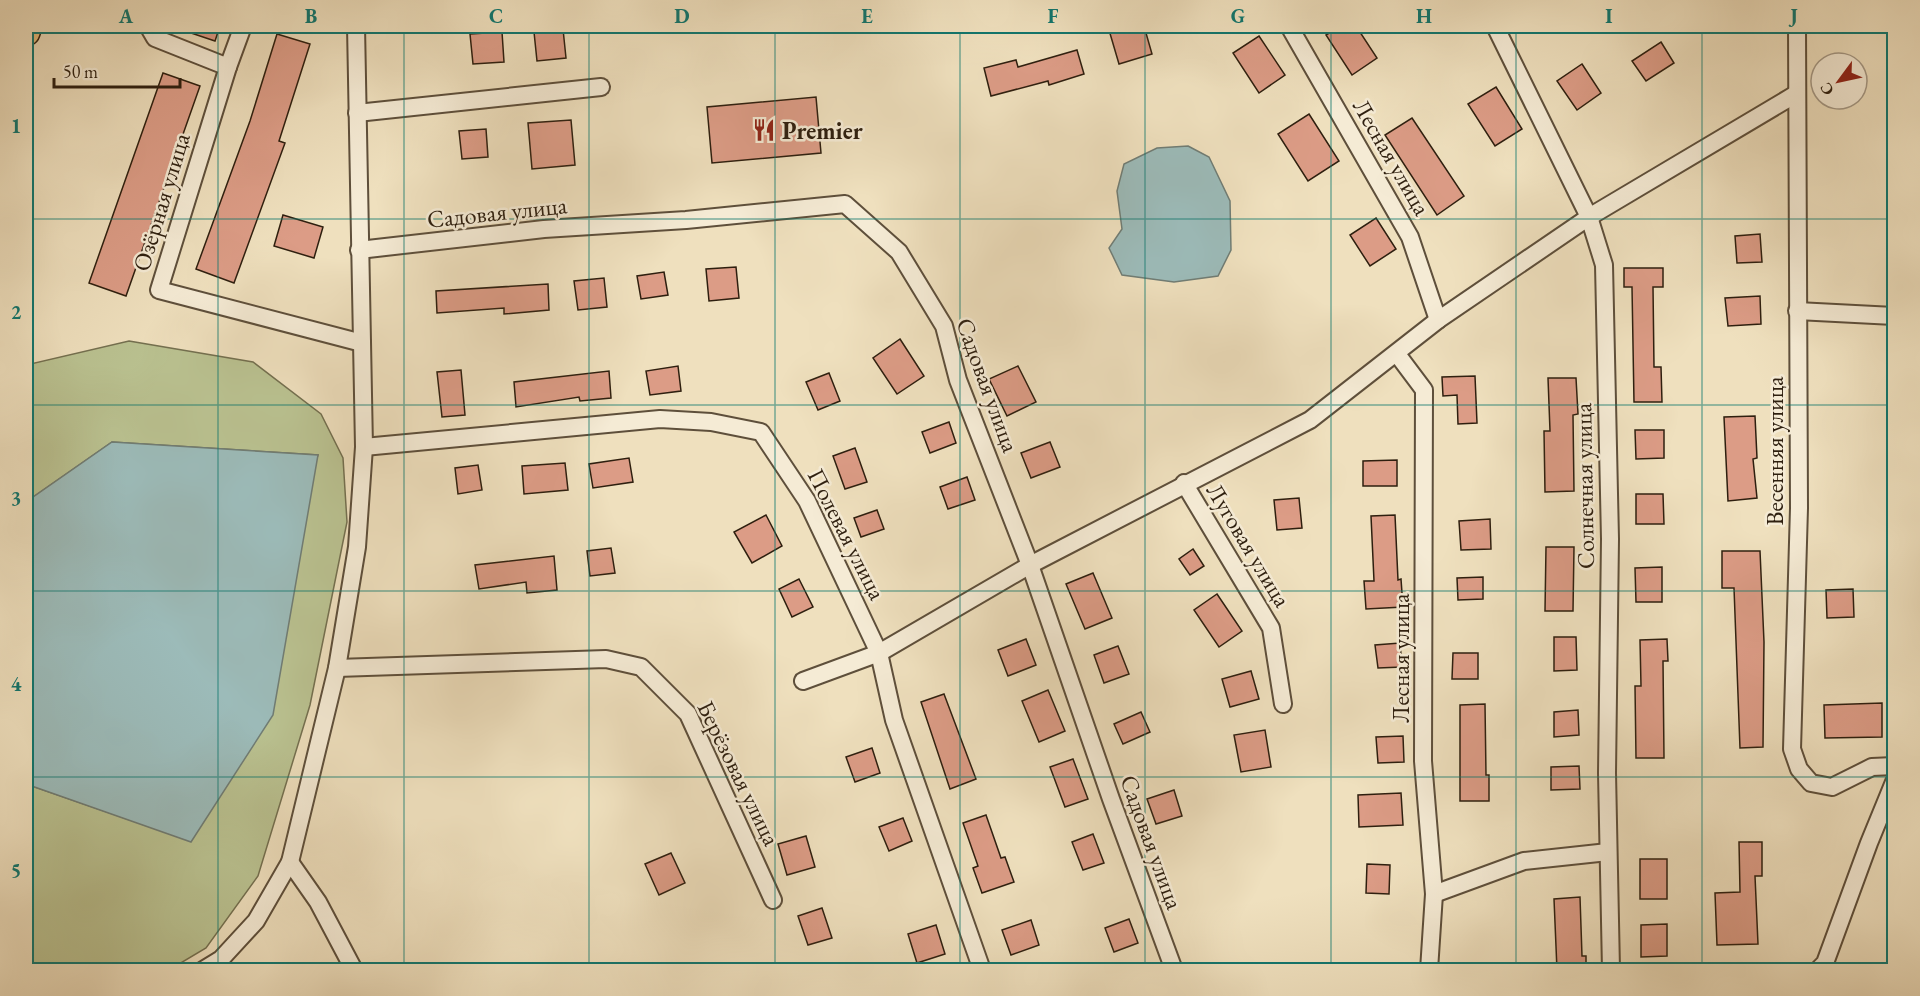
<svg xmlns="http://www.w3.org/2000/svg" width="1920" height="996" viewBox="0 0 1920 996" font-family="'EB Garamond',serif">
<style>
.green{fill:#bac291;stroke:#747050;stroke-width:1.5}
.water{fill:#9cbbb9;stroke:#707d75;stroke-width:1.5}
.building{fill:#dc9c86;stroke:#2e1f0f;stroke-width:1.5}
.lines{fill:none;stroke-linecap:round;stroke-linejoin:round}
.minor-casing{stroke:#5e4f3b;stroke-width:20}
.primary-casing{stroke:#2e1f0f;stroke-width:30}
.minor{stroke:#f5ebd5;stroke-width:16}
.primary{stroke:#e8c07f;stroke-width:27}
.grid{fill:none;stroke:#0f766e;stroke-width:1.5;stroke-opacity:0.55}
.labels{text-anchor:middle;dominant-baseline:central;stroke-width:5;stroke-linejoin:round;paint-order:stroke}
.poi-label{font-size:24px;font-weight:bold;fill:#2e1f0f;stroke:#f5ebd5;text-anchor:start}
.street-label{font-size:24px;fill:#2e1f0f;stroke:#f5ebd5}
.neatline{fill:none;stroke:#0f766e;stroke-width:2}
.grid-label{font-size:20px;text-anchor:middle;font-weight:bold;fill:#0f766e}
</style>
<rect width="100%" height="100%" fill="#efe0be"/>
<filter id="stains"><feTurbulence type="fractalNoise" baseFrequency=".00333" numOctaves="4"/><feColorMatrix values="0 0 0 0 .2 0 0 0 0 .09 0 0 0 0 .02 0 0 0 .5 -.17"/></filter>
<radialGradient id="worn" r=".72"><stop offset=".6" stop-color="#630" stop-opacity="0"/><stop offset="1" stop-color="#630" stop-opacity=".3"/></radialGradient>
<path class="green" d="M129,341L253,362L321,414L343,458L347,522L310,705L258,876L206,948L169,970H26V784L191,841L318,455L112,442L26,502V365Z"/>
<g class="water">
<path d="M1188,146L1209,157L1230,201L1231,250L1218,276L1174,282L1122,275L1109,248L1122,229L1117,191L1124,164L1157,148Z"/>
<path d="M112,442L318,455L273,715L191,842L26,784V502Z"/>
</g>
<g class="building">
<path d="M176,26H220L215,41L176,28Z"/>
<path d="M1126,26H1144L1152,54L1119,64L1109,30Z"/>
<path d="M1340,26H1356L1377,58L1352,75L1326,35Z"/>
<path d="M563,29L566,58L537,61L534,32Z"/>
<path d="M502,32L504,62L473,64L470,34Z"/>
<path d="M277,34L310,44L279,141L285,143L234,283L196,269L250,121Z"/>
<path d="M1259,36L1285,75L1259,93L1233,53Z"/>
<path d="M1661,42L1674,63L1646,81L1632,61Z"/>
<path d="M1077,50L1084,74L1049,85L1048,81L991,96L984,68L1016,60L1018,67Z"/>
<path d="M1582,64L1601,93L1577,110L1557,81Z"/>
<path d="M163,73L200,86L126,296L89,283Z"/>
<path d="M1496,87L1522,129L1495,146L1468,104Z"/>
<path d="M816,97L821,153L712,163L707,107Z"/>
<path d="M1309,114L1339,161L1308,181L1278,134Z"/>
<path d="M1412,118L1464,196L1437,215L1385,135Z"/>
<path d="M571,120L575,165L532,169L528,123Z"/>
<path d="M486,129L488,157L462,159L459,131Z"/>
<path d="M283,215L323,227L314,258L274,246Z"/>
<path d="M1376,218L1396,249L1370,266L1350,235Z"/>
<path d="M1760,234L1762,262L1737,263L1735,236Z"/>
<path d="M736,267L739,298L709,301L706,269Z"/>
<path d="M1624,268H1663V287H1653L1654,367H1661L1662,402H1634L1632,287H1624Z"/>
<path d="M664,272L668,295L641,299L637,276Z"/>
<path d="M604,278L607,307L578,310L574,281Z"/>
<path d="M548,284L549,310L504,314V308L437,313L436,291Z"/>
<path d="M1760,296L1761,324L1728,326L1725,298Z"/>
<path d="M900,339L924,376L897,394L873,358Z"/>
<path d="M678,366L681,391L650,395L646,371Z"/>
<path d="M1018,366L1036,402L1007,416L989,379Z"/>
<path d="M461,370L465,415L442,417L437,372Z"/>
<path d="M609,371L611,398L580,401L579,397L516,407L514,382Z"/>
<path d="M829,373L840,401L818,410L806,382Z"/>
<path d="M1475,376L1477,423L1458,424L1457,395L1443,396L1442,377Z"/>
<path d="M1548,378H1576L1578,414L1573,415L1574,491L1545,492L1544,431H1550Z"/>
<path d="M1755,416L1757,458L1753,459L1757,498L1728,501L1724,417Z"/>
<path d="M949,422L956,443L930,453L922,432Z"/>
<path d="M1635,430H1664V458L1636,459Z"/>
<path d="M1050,442L1060,467L1031,478L1021,453Z"/>
<path d="M855,448L867,482L845,489L833,456Z"/>
<path d="M629,458L633,482L593,488L589,464Z"/>
<path d="M1397,460V486H1363V461Z"/>
<path d="M565,463L568,490L524,494L522,466Z"/>
<path d="M478,465L482,490L458,494L455,468Z"/>
<path d="M967,477L975,500L948,509L940,487Z"/>
<path d="M1636,494H1663L1664,524H1636Z"/>
<path d="M1299,498L1302,528L1277,530L1274,500Z"/>
<path d="M877,510L884,529L861,537L854,518Z"/>
<path d="M766,515L782,546L752,563L734,532Z"/>
<path d="M1395,515L1398,580L1401,579L1403,607L1366,609L1364,581H1374L1371,516Z"/>
<path d="M1490,519L1491,549L1461,550L1459,521Z"/>
<path d="M1546,547H1574L1573,611H1545Z"/>
<path d="M611,548L615,573L590,576L587,551Z"/>
<path d="M1193,549L1204,566L1190,575L1179,559Z"/>
<path d="M1722,551H1760L1764,642L1763,747L1740,748L1734,588H1722Z"/>
<path d="M554,556L557,590L527,593L526,582L479,589L475,565Z"/>
<path d="M1662,567V602H1636L1635,568Z"/>
<path d="M1093,573L1112,618L1085,629L1066,584Z"/>
<path d="M1483,577V599L1458,600L1457,578Z"/>
<path d="M799,579L813,607L792,617L779,589Z"/>
<path d="M1853,589L1854,617L1827,618L1826,590Z"/>
<path d="M1217,594L1242,631L1219,647L1194,610Z"/>
<path d="M1554,637H1576L1577,670L1554,671Z"/>
<path d="M1026,639L1036,665L1008,676L998,650Z"/>
<path d="M1667,639L1668,661H1663L1664,758H1636L1635,686H1641L1640,640Z"/>
<path d="M1400,643L1402,667L1378,668L1375,645Z"/>
<path d="M1118,646L1129,674L1104,683L1094,655Z"/>
<path d="M1453,653H1478V679H1452Z"/>
<path d="M1251,671L1259,699L1230,707L1222,679Z"/>
<path d="M1048,690L1065,731L1039,742L1022,701Z"/>
<path d="M944,694L976,779L950,789L921,702Z"/>
<path d="M1882,703V737L1825,738L1824,705Z"/>
<path d="M1485,704L1486,775H1489V801H1460V705Z"/>
<path d="M1578,710L1579,735L1554,737V712Z"/>
<path d="M1141,712L1150,732L1123,744L1114,724Z"/>
<path d="M1265,730L1271,767L1241,772L1234,735Z"/>
<path d="M1403,736L1404,762L1378,763L1376,737Z"/>
<path d="M872,748L880,773L855,782L846,757Z"/>
<path d="M1073,759L1088,799L1065,807L1050,767Z"/>
<path d="M1579,766L1580,789L1551,790V767Z"/>
<path d="M1174,790L1182,816L1156,824L1147,799Z"/>
<path d="M1401,793L1403,825L1359,827L1358,795Z"/>
<path d="M986,815L1001,858L1005,857L1014,882L982,893L973,868L978,866L963,823Z"/>
<path d="M903,818L912,841L889,851L879,827Z"/>
<path d="M1093,834L1104,863L1083,870L1072,842Z"/>
<path d="M806,836L815,867L787,875L778,844Z"/>
<path d="M1739,842H1762V876H1755L1758,944L1717,945L1715,893L1740,892Z"/>
<path d="M671,853L685,883L659,895L645,864Z"/>
<rect x="1640" y="859" width="27" height="40"/>
<path d="M1367,864L1390,865L1389,894L1366,893Z"/>
<path d="M1580,897L1582,956H1586V970H1557L1554,899Z"/>
<path d="M822,908L832,938L808,945L798,916Z"/>
<path d="M1129,919L1138,943L1114,952L1105,928Z"/>
<path d="M1031,920L1039,945L1011,955L1002,930Z"/>
<path d="M1667,924V956L1641,957V925Z"/>
<path d="M936,925L945,954L917,963L908,934Z"/>
</g>
<g class="lines">
<g class="minor-casing">
<g id="minor">
<path d="M148,26L155,38L228,67L159,290L362,343"/>
<path d="M1289,26L1410,237L1438,320"/>
<path d="M1495,26L1589,217L1604,265L1610,539L1607,773L1611,970"/>
<path d="M1797,26L1799,508L1792,749L1799,769L1811,783L1832,787L1872,767L1894,766"/>
<path d="M228,67L243,26"/>
<path d="M357,113L601,87"/>
<path d="M359,250L544,229L686,220L845,204L899,252L944,326L958,380L1030,565L1111,799L1174,970"/>
<path d="M1797,311L1894,316"/>
<path d="M1397,354L1424,390L1423,761L1434,894L1429,970"/>
<path d="M364,447L660,419L711,422L761,432L807,501L879,653L894,720L982,970"/>
<path d="M1184,483L1271,628L1283,704"/>
<path d="M337,668L606,659L641,667L688,714L773,900"/>
<path d="M803,681L879,653L1030,565L1310,420L1438,320L1589,217L1796,94"/>
<path d="M290,862L318,902L354,970"/>
<path d="M1434,894L1524,861L1608,852"/>
<path d="M203,970L221,959L256,921L290,862L337,668L357,547L364,447L356,26"/>
<path d="M1818,970L1825,963L1869,843L1894,782"/>
</g>
</g>
<g class="primary-casing">
<path id="primary" d="M26,32L28,26"/>
</g>
<use href="#minor" class="minor"/>
<use href="#primary" class="primary"/>
</g>
<path class="grid" d="M218,26V970M404,26V970M589,26V970M775,26V970M960,26V970M1145,26V970M1331,26V970M1516,26V970M1702,26V970M26,219H1894M26,405H1894M26,591H1894M26,777H1894"/>
<defs>
<g id="restaurant-bare" transform="scale(1.8)"><path d="M-5-6h1v4h1v-4h1v4h1v-4h1v5L-1.5 .5V6h-2V.5L-5-1ZM5-6V6H3V1.5H1.5Q1.5-4 5-6Z" fill="#8f2418" stroke="#f5ebd5" stroke-width="2.5" paint-order="stroke"/></g>
</defs>
<g fill-rule="evenodd">
<use href="#restaurant-bare" x="764" y="130"/>
</g>
<g class="labels">
<g class="poi-label">
<text x="782" y="130">Premier</text>
</g>
<g class="street-label">
<text transform="translate(1392 157) rotate(60)">Лесная улица</text>
<text transform="translate(161 202) rotate(-73)">Озёрная улица</text>
<text transform="translate(497 212) rotate(-6)">Садовая улица</text>
<text transform="translate(988 385) rotate(70)">Садовая улица</text>
<text transform="translate(1774 451) rotate(-90)">Весенняя улица</text>
<text transform="translate(1584 486) rotate(-91)">Солнечная улица</text>
<text transform="translate(847 534) rotate(63)">Полевая улица</text>
<text transform="translate(1249 545) rotate(59)">Луговая улица</text>
<text transform="translate(1400 658) rotate(-90)">Лесная улица</text>
<text transform="translate(739 773) rotate(64)">Берёзовая улица</text>
<text transform="translate(1152 842) rotate(70)">Садовая улица</text>
</g>
</g>
<rect width="1920" height="996" fill="none" stroke="#efe0be" stroke-width="66"/>
<g transform="translate(1839 81) rotate(237)"><circle r="28" fill="#f5ebd5" stroke="#a59986" stroke-width="1.5"/>
<path d="M0-4.5L10 22L0 15L-10 22Z" fill="#8f2418"/>
<text y="-9" font-size="16" font-weight="bold" text-anchor="middle" fill="#2e1f0f">С</text>
</g>
<path d="M54 78v9h126v-9" fill="none" stroke="#2e1f0f" stroke-width="3"/>
<text x="63" y="78" font-size="18" fill="#2e1f0f" stroke="#f5ebd5" stroke-width="4.5" paint-order="stroke">50 m</text>
<rect x="33" y="33" width="1854" height="930" class="neatline"/>
<g class="grid-label">
<text x="126" y="23">A</text>
<text x="311" y="23">B</text>
<text x="496" y="23">C</text>
<text x="682" y="23">D</text>
<text x="867" y="23">E</text>
<text x="1053" y="23">F</text>
<text x="1238" y="23">G</text>
<text x="1424" y="23">H</text>
<text x="1609" y="23">I</text>
<text x="1794" y="23">J</text>
<text x="16" y="133">1</text>
<text x="16" y="319">2</text>
<text x="16" y="505">3</text>
<text x="16" y="691">4</text>
<text x="16" y="877">5</text>
</g>
<rect width="100%" height="100%" filter="url(#stains)"/>
<rect width="100%" height="100%" fill="url(#worn)"/>
</svg>
